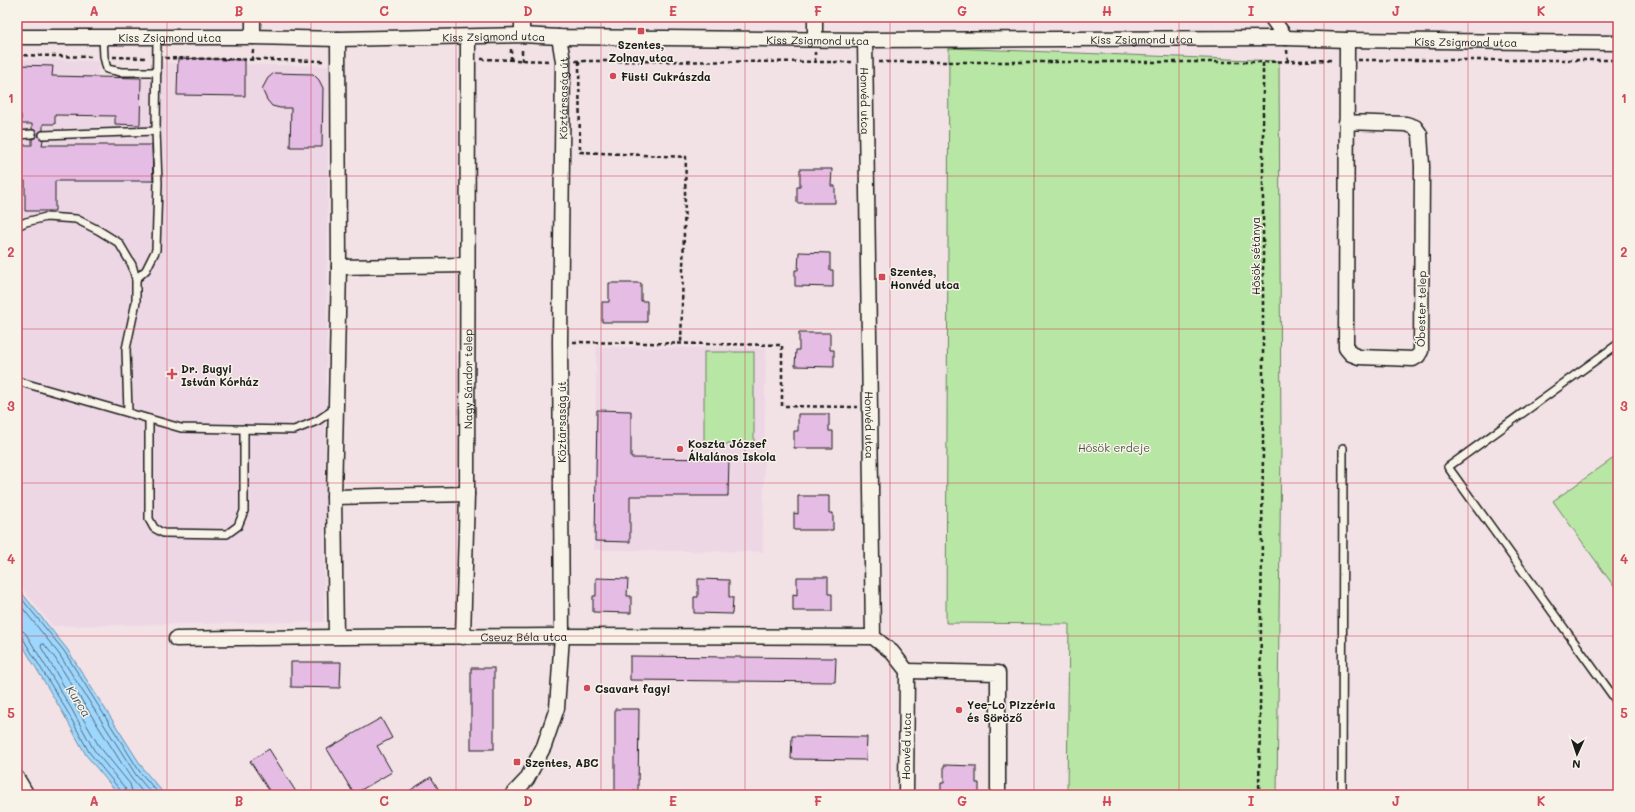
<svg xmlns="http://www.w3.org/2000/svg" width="1635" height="812" viewBox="0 0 1635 812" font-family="Mali,sans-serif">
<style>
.built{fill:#eed7e5}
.green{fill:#b8e6a5;stroke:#6a8160}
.water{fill:#9ed7fe;stroke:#6a8ca4}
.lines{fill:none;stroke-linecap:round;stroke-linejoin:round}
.shore{stroke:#506776;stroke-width:1}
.building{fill:#e5bce3;stroke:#1c1c1c}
.lane-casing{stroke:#1c1c1c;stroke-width:10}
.street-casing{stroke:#1c1c1c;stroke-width:17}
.path{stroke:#1c1c1c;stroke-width:2.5;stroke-dasharray:4 3;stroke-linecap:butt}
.lane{stroke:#f7f3e8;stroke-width:7}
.street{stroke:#f7f3e8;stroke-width:14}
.grid{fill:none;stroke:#d1495b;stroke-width:1;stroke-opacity:0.55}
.poi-dot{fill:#d1495b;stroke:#f7f3e8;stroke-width:1.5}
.labels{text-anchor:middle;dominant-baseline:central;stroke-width:3;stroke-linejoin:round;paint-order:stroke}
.street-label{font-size:11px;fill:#1c1c1c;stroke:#f7f3e8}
.poi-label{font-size:11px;font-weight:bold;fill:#1c1c1c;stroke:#f7f3e8;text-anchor:start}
.park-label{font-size:11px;fill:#4b5945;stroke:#f7f3e8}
.water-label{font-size:12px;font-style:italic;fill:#435460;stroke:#f7f3e8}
.neatline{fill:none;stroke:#d1495b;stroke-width:1.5}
.grid-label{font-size:13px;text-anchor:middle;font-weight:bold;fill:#d1495b}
</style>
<rect width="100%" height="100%" fill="#f2e2e6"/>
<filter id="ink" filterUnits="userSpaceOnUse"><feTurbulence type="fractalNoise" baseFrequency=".025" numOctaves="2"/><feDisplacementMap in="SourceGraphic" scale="8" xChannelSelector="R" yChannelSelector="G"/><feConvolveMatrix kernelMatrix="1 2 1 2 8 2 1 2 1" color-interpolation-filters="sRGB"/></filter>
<g filter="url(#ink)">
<g class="built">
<path d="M17,59L98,61V77L156,79V62L329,66L324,622L52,626L17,582Z"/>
<path d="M596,347L766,348L763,552L594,550Z"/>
</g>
<g class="green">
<path d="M949,48L1279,61L1281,446L1277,795H1067L1069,624L946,623Z"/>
<rect x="704" y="352" width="50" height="92"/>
<path d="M1618,455V592L1553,501Z"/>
</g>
<path class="water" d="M17,587L67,649L144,770L165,795H119L86,755L63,713L17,636Z"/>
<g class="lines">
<g class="shore">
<path d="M17,593L64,651L140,772L160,795"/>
<path d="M17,601L59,654L136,775L153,795"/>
<path d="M17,630L23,631L26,634L71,708L94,750L125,788L127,795"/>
<path d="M17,635L22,637L67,711L89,752L121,791L122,795"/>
<path d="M133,795L130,784L99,746L41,647L42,644H44L55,658L131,778L145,795"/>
</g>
</g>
<g class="building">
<path d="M178,58L245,60V96L177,95Z"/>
<path d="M18,65L53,66L52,76L141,78L140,125L115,124V116L55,115V124H43V130L39,132L38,136L43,140L42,145H152L153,181H55V211H25V181H17V145H32V139L35,138L37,134L36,131L32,129V124H21V115H17Z"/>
<path d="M274,73L313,74L319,80L323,88L322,147H290L291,108H280L272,106L267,100L262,89L268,78Z"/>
<path d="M800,169H832L831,186H835V203H797V187H800Z"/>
<path d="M799,252L830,253V270H833V287L795,286V270H798Z"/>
<path d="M609,283H641V301H647V322H602V302H609Z"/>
<path d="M799,333H830V350H834V367L795,366L796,350H799Z"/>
<path d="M597,410L631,411V458L729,459L728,496H630V542L595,541Z"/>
<path d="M798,414H829V431H833V448H794V431H798Z"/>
<path d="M798,496H829V513H833V530H794V513L798,514Z"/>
<path d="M797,577H828V594H832V611H793V594L797,595Z"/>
<path d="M596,578L628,579L627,596H631V613L593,612V596H596Z"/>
<path d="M698,579L729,580V597H733L732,614L694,613V597H698Z"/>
<path d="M630,656L836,658L835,682L630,680Z"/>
<path d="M291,662H341L340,688L291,687Z"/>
<rect x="471" y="668" width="23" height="81"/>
<path d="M615,709H639L638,791H633V795H615Z"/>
<path d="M381,718L392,738L377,746L392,772L354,794L327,749Z"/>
<path d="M792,736L867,737L866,760L791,759Z"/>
<path d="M269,749L298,795H272L250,761Z"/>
<path d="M944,765L976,766V783H979V795H941V783H944Z"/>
<path d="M431,777L442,795H403Z"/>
</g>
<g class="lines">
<g class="lane-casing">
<g id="lane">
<path d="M103,37L104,57L107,69L121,72H157"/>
<path d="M17,135L32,134"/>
<path d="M43,135L156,131"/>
<path d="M17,226L26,222L46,217L76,219L98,230L119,243L132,265L136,279V302L126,349L128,412"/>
<path d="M136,279L146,270L156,250L158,183L156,131L157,37"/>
<path d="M1618,344L1448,467L1618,703"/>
<path d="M17,381L181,428L294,430L317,421L336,408"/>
<path d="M149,419V519L154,528L163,533L227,534L238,526L244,511V429"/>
<path d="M1342,795L1343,448"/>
</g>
</g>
<g class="street-casing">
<g id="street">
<path d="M1271,17L1286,38"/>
<path d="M522,35V17"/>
<path id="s1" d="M17,37H253L338,39L522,35L559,37L865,40L1286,38L1347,40L1618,43"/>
<path d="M253,37V17"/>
<path d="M815,39V17"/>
<path id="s2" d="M865,40L873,637L892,652L907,671L906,795"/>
<path d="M1346,122L1406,124L1415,127L1420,134L1422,166L1421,351L1418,356L1413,359L1359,357L1351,354L1346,348L1347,40"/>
<path d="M339,267L467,265"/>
<path d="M334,497L467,494"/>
<path d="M336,636L334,497L339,267L338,39"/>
<path id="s3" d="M463,637L467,494L468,37"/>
<path id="s4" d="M176,639C408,635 640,636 873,637"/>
<path d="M907,671L998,673V795"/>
<path d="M17,778L27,795"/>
<path id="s5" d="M512,795L527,779L544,746L557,708L562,636L560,342L563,61L559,37"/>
</g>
</g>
<g class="path">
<path d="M1287,50L1288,61"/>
<path d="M17,55L94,57"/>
<path d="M113,57L148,58"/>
<path d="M165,58L323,61L325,59"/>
<path d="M481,59L550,61"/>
<path d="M252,60L253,50"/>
<path d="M511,60V48"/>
<path d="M1358,60H1618"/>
<path d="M522,61V48"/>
<path d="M575,61L852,62"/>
<path d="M579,61L580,152L686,157L681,344"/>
<path d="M815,62V52"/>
<path d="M879,62H1263L1333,60"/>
<path d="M573,342L782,345V406L857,407"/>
<path d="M1259,795L1263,449V62"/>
</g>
<use href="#lane" class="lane"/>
<use href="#street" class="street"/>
</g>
</g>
<path class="grid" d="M167,17V795M311,17V795M456,17V795M601,17V795M745,17V795M890,17V795M1034,17V795M1179,17V795M1324,17V795M1468,17V795M17,176H1618M17,329H1618M17,483H1618M17,636H1618"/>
<g class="poi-dot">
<rect x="637" y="27" width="8" height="8" rx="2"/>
<circle cx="613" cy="76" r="4"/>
<rect x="878" y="273" width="8" height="8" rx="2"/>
<path d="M170 368h4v4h4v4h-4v4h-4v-4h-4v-4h4z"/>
<circle cx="680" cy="449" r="4"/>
<circle cx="587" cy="688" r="4"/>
<circle cx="959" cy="710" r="4"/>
<rect x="513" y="758" width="8" height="8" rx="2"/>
</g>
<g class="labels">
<g class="street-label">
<text stroke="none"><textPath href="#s1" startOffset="153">Kiss Zsigmond utca</textPath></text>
<text stroke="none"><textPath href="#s1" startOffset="477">Kiss Zsigmond utca</textPath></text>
<text stroke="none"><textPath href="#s1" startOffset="1125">Kiss Zsigmond utca</textPath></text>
<text stroke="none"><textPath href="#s1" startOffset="801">Kiss Zsigmond utca</textPath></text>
<text stroke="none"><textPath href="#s1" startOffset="1449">Kiss Zsigmond utca</textPath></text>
<text stroke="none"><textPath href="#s5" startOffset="709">Köztársaság út</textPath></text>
<text stroke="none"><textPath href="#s2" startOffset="61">Honvéd utca</textPath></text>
<text transform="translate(1255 256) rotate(-90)">Hősök sétánya</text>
<text transform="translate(1421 309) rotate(-89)">Óbester telep</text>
<text stroke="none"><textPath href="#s3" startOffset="258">Nagy Sándor telep</textPath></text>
<text transform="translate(561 422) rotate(-90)">Köztársaság út</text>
<text stroke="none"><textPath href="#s2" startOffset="385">Honvéd utca</textPath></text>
<text stroke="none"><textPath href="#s4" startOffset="348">Cseuz Béla utca</textPath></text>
<text transform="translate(906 746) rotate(-89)">Honvéd utca</text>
</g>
<g class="poi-label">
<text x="641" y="44" text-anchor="middle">Szentes,<tspan x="641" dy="13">Zolnay utca</tspan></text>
<text x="621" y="76">Füsti Cukrászda</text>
<text x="890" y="271">Szentes,<tspan x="890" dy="13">Honvéd utca</tspan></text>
<text x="181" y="368">Dr. Bugyi<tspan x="181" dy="13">István Kórház</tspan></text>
<text x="688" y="443">Koszta József<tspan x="688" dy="13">Általános Iskola</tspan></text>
<text x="595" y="688">Csavart fagyi</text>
<text x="967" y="704">Yee-Lo Pizzéria<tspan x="967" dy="13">és Söröző</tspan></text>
<text x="525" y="762">Szentes, ABC</text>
</g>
<g class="park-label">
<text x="1114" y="447">Hősök erdeje</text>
</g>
<g class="water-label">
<text transform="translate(79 701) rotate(57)">Kurca</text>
</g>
</g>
<rect width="1635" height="812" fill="none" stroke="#f7f3e8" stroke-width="44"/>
<g transform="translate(1577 754) rotate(183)" stroke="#f7f3e8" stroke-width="3" paint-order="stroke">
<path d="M0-3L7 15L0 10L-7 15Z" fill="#1c1c1c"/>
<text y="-6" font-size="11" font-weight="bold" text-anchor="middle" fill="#1c1c1c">N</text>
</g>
<rect x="22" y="22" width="1591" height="768" class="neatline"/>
<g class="grid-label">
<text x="94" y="16">A</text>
<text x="239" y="16">B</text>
<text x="384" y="16">C</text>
<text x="528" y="16">D</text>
<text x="673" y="16">E</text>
<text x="818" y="16">F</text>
<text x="962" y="16">G</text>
<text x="1107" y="16">H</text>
<text x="1251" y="16">I</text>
<text x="1396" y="16">J</text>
<text x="1541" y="16">K</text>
<text x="11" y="103">1</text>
<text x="1624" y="103">1</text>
<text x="11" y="257">2</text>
<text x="1624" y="257">2</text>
<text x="11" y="411">3</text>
<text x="1624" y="411">3</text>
<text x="11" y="564">4</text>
<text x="1624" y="564">4</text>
<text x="11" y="718">5</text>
<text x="1624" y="718">5</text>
<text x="94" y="806">A</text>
<text x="239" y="806">B</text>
<text x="384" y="806">C</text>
<text x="528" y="806">D</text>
<text x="673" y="806">E</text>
<text x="818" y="806">F</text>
<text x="962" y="806">G</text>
<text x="1107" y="806">H</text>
<text x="1251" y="806">I</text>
<text x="1396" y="806">J</text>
<text x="1541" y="806">K</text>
</g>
</svg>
